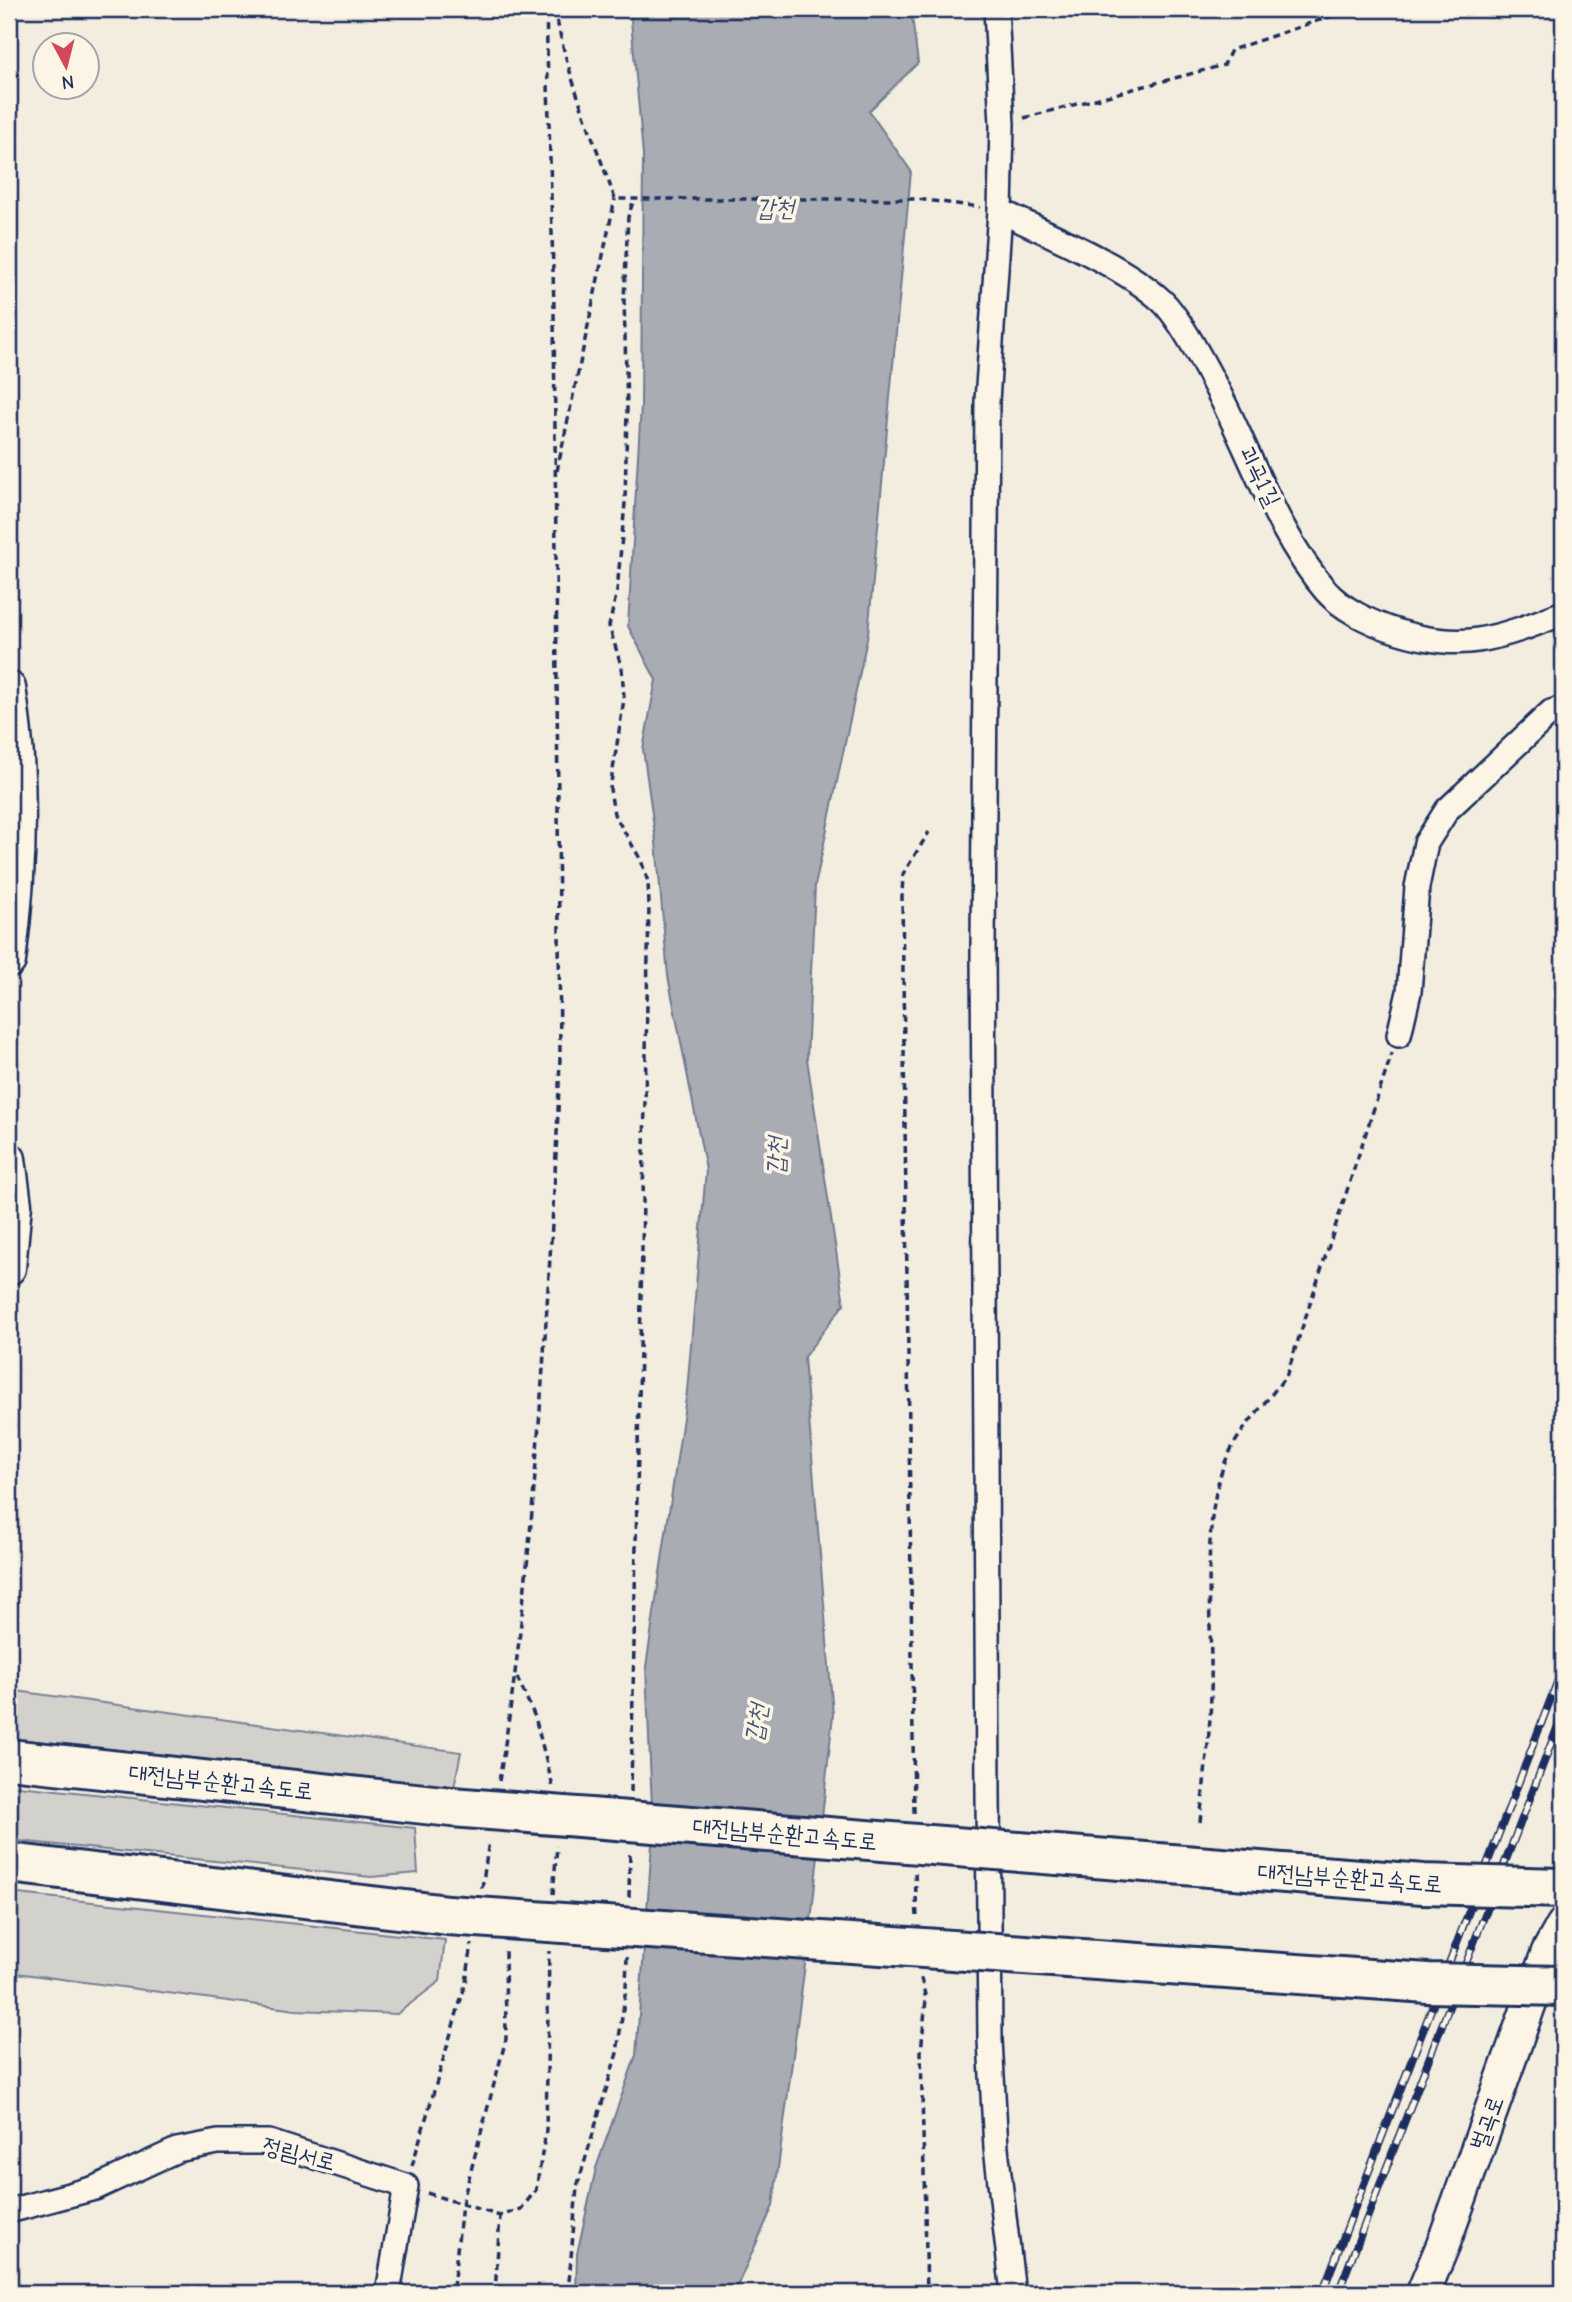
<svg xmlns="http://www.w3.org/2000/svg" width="1572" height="2302" viewBox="0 0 1572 2302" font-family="'Comic Neue','Poor Story',sans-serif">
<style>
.green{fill:#d3d1cc;stroke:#778095;stroke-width:2}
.water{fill:#a9acb3;stroke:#707a91;stroke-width:2}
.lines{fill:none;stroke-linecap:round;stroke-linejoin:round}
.street-casing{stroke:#1b2f5e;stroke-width:28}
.secondary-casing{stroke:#1b2f5e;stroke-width:37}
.highway-casing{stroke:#1b2f5e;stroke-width:44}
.path{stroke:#1b2f5e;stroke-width:3.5;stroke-dasharray:7 5;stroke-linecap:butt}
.street{stroke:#fcf5e5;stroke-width:23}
.secondary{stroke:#fcf5e5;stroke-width:32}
.highway{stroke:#fcf5e5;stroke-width:38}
.rail-casing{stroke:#1b2f5e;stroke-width:8}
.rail{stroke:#fcf5e5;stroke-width:5;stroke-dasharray:16;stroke-linecap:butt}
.highway-bridge-casing{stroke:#1b2f5e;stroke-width:44;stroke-linecap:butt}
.highway-bridge{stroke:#fcf5e5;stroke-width:38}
.labels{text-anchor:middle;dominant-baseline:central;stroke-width:7;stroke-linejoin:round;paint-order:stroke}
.street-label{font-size:23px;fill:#1b2f5e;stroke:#fcf5e5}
.water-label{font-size:24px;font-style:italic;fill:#465478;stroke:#fcf5e5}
</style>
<rect width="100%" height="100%" fill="#f3ede0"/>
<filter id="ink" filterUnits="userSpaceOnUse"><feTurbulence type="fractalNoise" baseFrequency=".0143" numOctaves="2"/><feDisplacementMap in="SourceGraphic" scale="14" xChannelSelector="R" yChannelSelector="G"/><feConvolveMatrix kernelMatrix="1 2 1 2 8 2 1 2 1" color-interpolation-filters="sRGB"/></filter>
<g filter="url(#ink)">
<g class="green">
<path d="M9,1690L461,1752L454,1787L9,1738Z"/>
<path d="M9,1785L415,1828L418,1873L371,1877L9,1840Z"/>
<path d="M9,1893L445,1940L440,1981L397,2014L296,2010L9,1972Z"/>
</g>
<path class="water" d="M630,9H911L918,63L869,111L911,171L868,634L815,886L807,1059L844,1304L804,1357L833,1715L812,1912L773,2206L734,2293H576L577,2254L596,2168L636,2055L653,1831L646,1667L687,1391L706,1170L668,976L656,842L643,749L656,680L628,626L641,405L643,155Z"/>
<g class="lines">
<g class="street-casing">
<g id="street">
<path d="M996,9L1002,124L1000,211L987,401L983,949L988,1794L990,2040L996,2148L1013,2293"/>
<path d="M1000,211C1048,234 1123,265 1162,301C1182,320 1212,379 1225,405C1255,466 1281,539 1326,591C1356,625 1434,648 1478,640C1508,635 1535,624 1563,613"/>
<path d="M1399,1035L1409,992L1417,887L1426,843L1447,810L1551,712L1563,708"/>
<path d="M9,2211L95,2188L177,2150L218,2142H269L406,2186L388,2293"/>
</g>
</g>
<g class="secondary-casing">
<g id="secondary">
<path d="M9,688C24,779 21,869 9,961"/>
<path d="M9,1159L15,1205L9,1268"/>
<path d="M1423,2293L1443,2245L1548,1952L1563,1925"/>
</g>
</g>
<g class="highway-casing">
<g id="highway">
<path d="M9,1759L452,1807"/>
<path d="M9,1863L448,1915"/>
</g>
</g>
<g class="path">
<path d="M555,9C566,74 593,137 615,199H917L980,207"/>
<path d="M1024,118L1224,65L1231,50L1352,9"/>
<path d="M557,471L615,199"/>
<path d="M517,1677L535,1717L553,1787"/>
<path d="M499,1781C523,1640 534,1497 544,1354C550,1255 557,1156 560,1057L554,308L546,9"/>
<path d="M631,1792L649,905L648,882L641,860L614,814L610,789L624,699L622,668L609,626L617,591L625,503L627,409L624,300L628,217L634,199"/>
<path d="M914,1813L902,896L903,874L929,832"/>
<path d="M1200,1822C1204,1780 1210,1737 1211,1694C1213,1626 1199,1522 1226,1460C1240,1427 1267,1403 1287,1374L1392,1053"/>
<path d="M915,1873L917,1918"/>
<path d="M482,1888L489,1841"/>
<path d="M553,1894L557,1846"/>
<path d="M629,1897L630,1849"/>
<path d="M921,1978L926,1999L921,2052L927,2293"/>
<path d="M412,2166L466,1982L472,1944"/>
<path d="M427,2193L500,2216L521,2209L536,2190L546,2130L549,1951"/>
<path d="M453,2288L462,2204L506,2039L505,1947"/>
<path d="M495,2293L500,2216"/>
<path d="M568,2293L577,2187L617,2053L626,1988L627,1957"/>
</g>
<use href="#street" class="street"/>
<use href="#secondary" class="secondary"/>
<use href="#highway" class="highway"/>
<g class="rail-casing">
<g id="rail">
<path d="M1322,2293L1563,1667"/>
<path d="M1338,2293L1563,1713"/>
</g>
</g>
<use href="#rail" class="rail"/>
<g class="highway-bridge-casing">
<g id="highway-bridge">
<path d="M452,1807L1423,1884L1563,1888"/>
<path d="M448,1915L1428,1983L1563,1986"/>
</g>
</g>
<use href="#highway-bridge" class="highway-bridge"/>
</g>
</g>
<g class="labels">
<g class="street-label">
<text transform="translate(1260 476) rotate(64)">괴곡1길</text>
<text transform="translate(221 1782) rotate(6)">대전남부순환고속도로</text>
<text transform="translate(785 1834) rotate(5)">대전남부순환고속도로</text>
<text transform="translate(1350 1878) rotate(4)">대전남부순환고속도로</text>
<text transform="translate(1487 2123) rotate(-70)">벌곡로</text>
<text transform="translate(299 2154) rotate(14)">정림서로</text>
</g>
<g class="water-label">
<text x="775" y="208">갑천</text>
<text transform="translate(776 1156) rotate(-88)">갑천</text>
<text transform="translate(756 1723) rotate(-81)">갑천</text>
</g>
</g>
<rect width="1572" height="2302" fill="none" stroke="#fcf5e5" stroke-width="35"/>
<rect x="18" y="18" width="1537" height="2267" fill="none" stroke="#1b2f5e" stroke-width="2.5" filter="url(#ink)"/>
<g transform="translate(66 66) rotate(173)"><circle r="33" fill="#fcf5e5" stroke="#a2a6af" stroke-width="2"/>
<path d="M0-5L12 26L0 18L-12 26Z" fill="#d1495b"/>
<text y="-10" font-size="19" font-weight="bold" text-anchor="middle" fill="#1b2f5e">N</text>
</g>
</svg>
